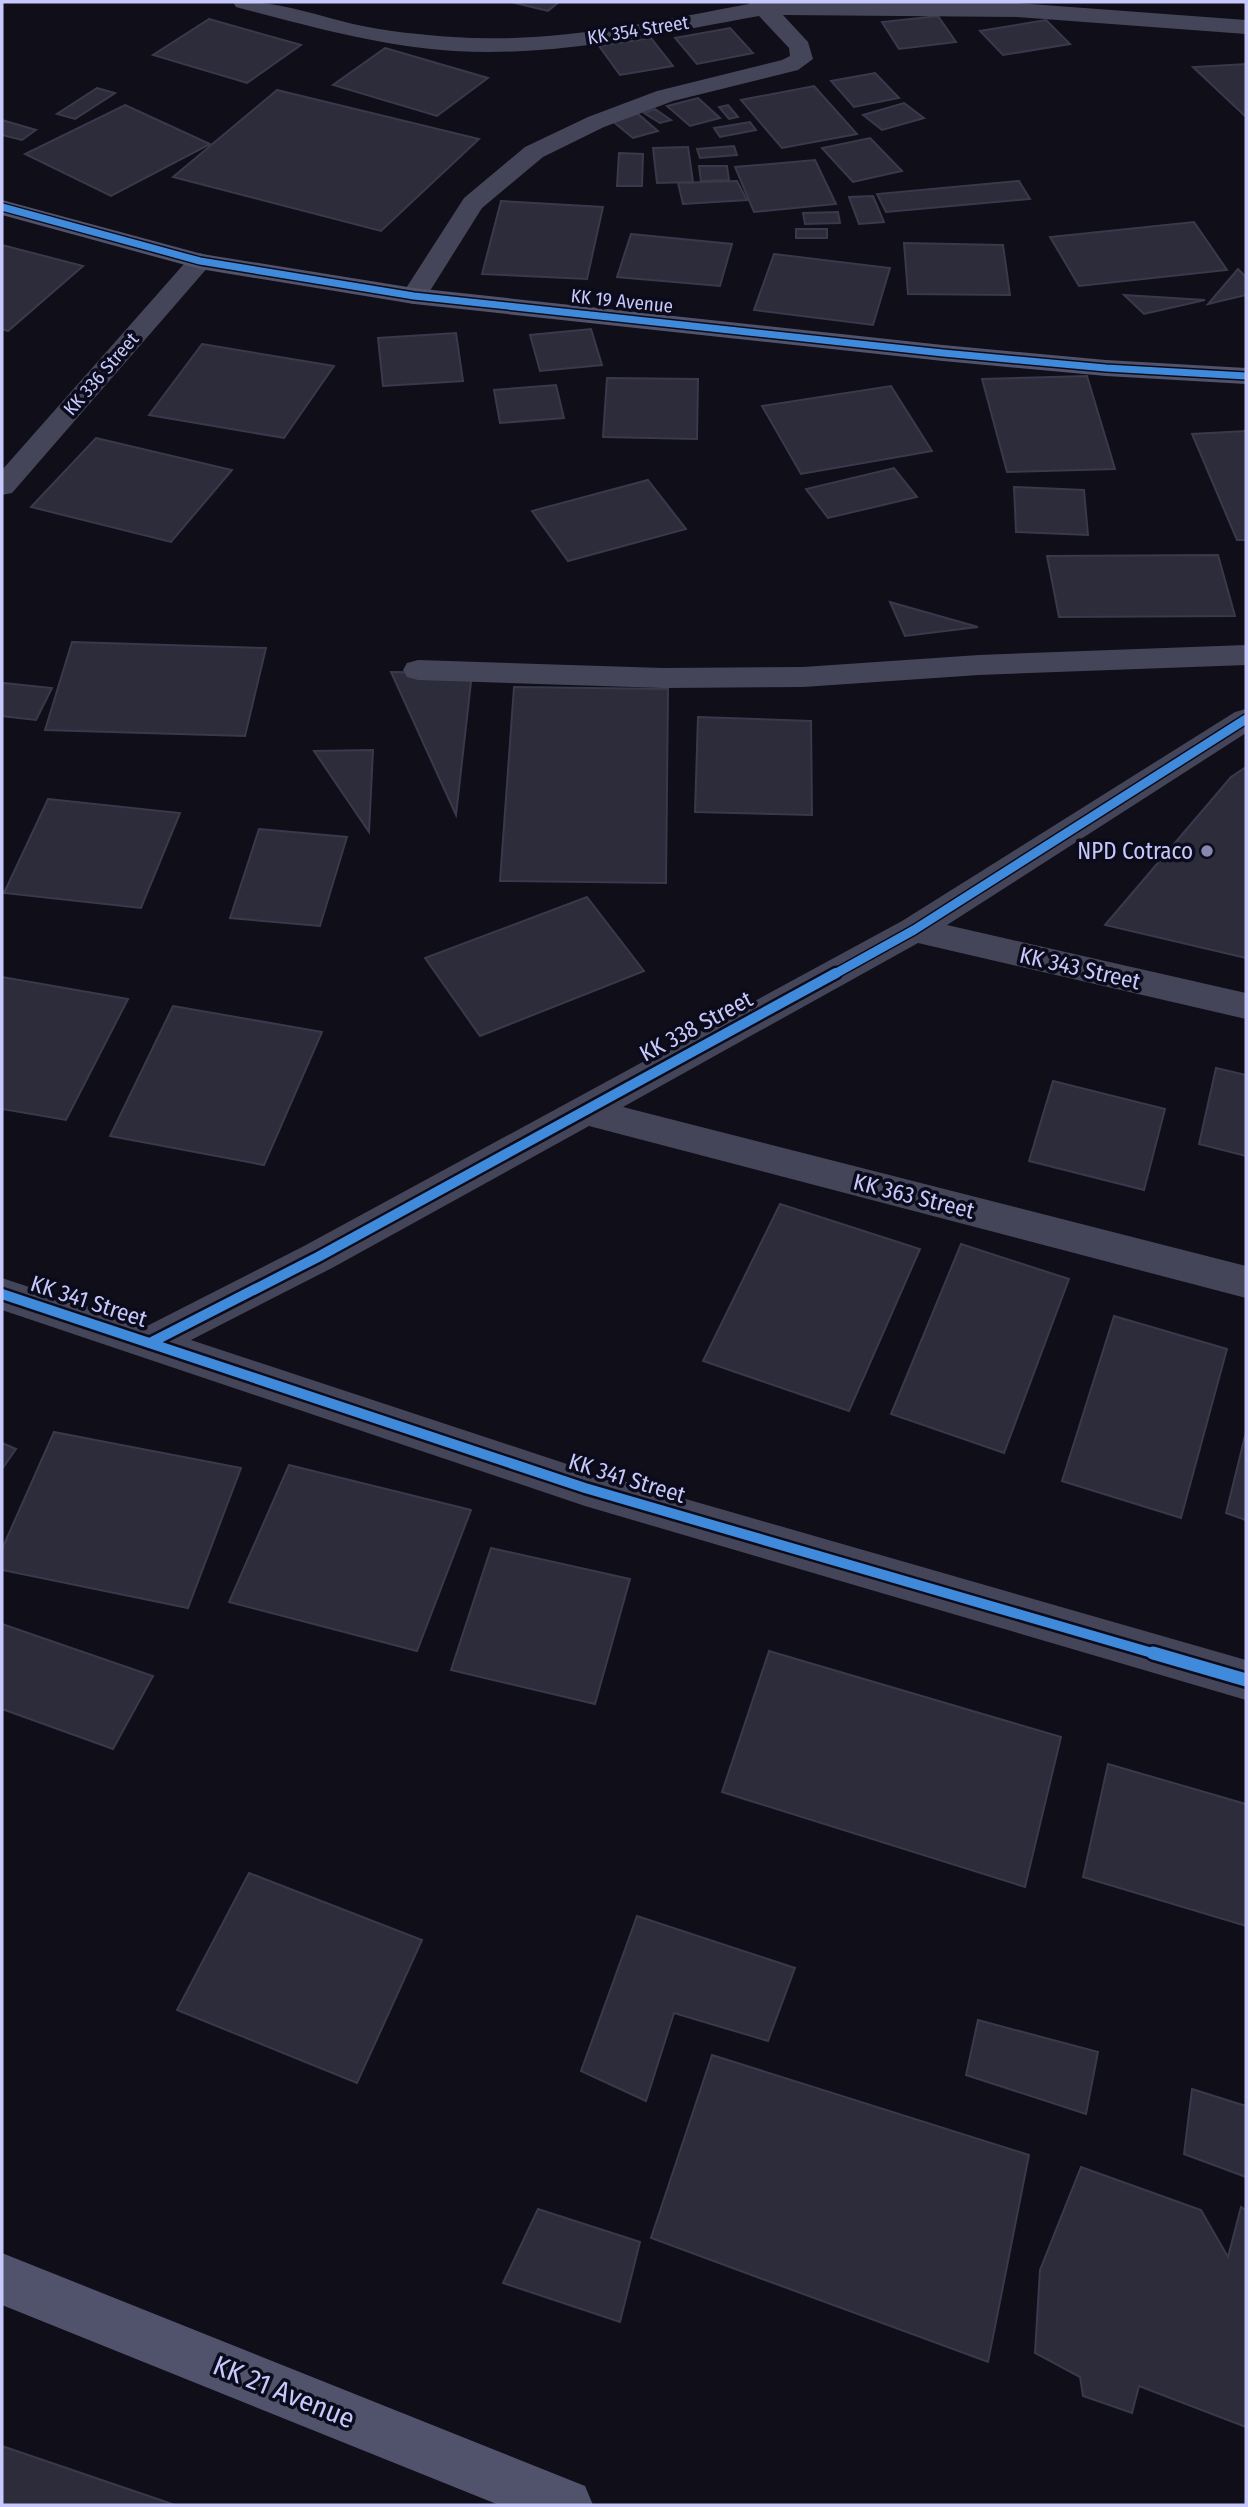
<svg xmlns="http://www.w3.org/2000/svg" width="1248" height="2507" viewBox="0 0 1248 2507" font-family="'Fira Sans Condensed',sans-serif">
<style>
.building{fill:#2c2c3b;stroke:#3a394c;stroke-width:2}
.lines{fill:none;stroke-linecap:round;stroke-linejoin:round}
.street{fill:#444559;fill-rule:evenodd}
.secondary{fill:#51536c;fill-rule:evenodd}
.cycleway-far3-casing{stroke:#0c0b1b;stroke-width:10}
.cycleway-far2-casing{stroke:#0c0b1b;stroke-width:12}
.cycleway-far1-casing{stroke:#0c0b1b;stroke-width:15}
.cycleway-casing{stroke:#0c0b1b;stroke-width:18}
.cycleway-far3{stroke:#408adc;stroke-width:7}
.cycleway-far2{stroke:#408adc;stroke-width:9}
.cycleway-far1{stroke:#408adc;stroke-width:10}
.cycleway{stroke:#408adc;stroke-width:13}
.poi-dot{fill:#8788ad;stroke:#0c0b1b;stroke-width:2.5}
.labels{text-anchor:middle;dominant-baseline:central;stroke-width:7;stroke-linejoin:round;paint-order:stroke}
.far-street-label{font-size:19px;fill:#c7c9fd;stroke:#0c0b1b}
.poi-label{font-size:23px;fill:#c7c9fd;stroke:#0c0b1b;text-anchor:end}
.street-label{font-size:23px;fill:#c7c9fd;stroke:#0c0b1b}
.near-street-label{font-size:28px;fill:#c7c9fd;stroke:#0c0b1b}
</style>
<rect width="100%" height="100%" fill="#100e18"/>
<g class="building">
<path d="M511,2H559L548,11Z"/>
<path d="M938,16L956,42L899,49L882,22Z"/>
<path d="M209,19L301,45L247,83L153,55Z"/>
<path d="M1046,20L1070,44L1003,55L980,31Z"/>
<path d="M730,28L753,53L697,64L675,38Z"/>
<path d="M651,38L673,66L620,75L599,46Z"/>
<path d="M385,48L488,78L437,116L333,85Z"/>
<path d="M1246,64V117L1193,67Z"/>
<path d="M875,73L899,98L854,107L831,81Z"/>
<path d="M814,86L857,134L782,148L741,100Z"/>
<path d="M97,88L115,93L75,119L57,114Z"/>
<path d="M277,90L479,139L381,231L173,177Z"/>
<path d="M698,98L720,118L690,126L667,106Z"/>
<path d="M904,103L924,118L882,130L863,115Z"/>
<path d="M125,105L210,144L111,196L25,154Z"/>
<path d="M728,105L738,117L729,119L719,107Z"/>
<path d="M655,109L671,120L660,123L644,113Z"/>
<path d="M637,113L658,131L633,138L611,120Z"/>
<path d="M2,120L36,130L22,140L2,135Z"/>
<path d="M750,122L756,130L720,137L714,128Z"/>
<path d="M870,138L902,171L853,182L822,148Z"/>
<path d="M734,146L737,155L700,158L697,149Z"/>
<path d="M688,147L693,182L657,183L653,148Z"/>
<path d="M619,153L643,154L642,186H617Z"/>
<path d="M815,160L836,204L754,212L735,167Z"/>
<path d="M699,166H727L729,180L701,181Z"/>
<path d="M737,181L747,200L683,204L678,183Z"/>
<path d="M1019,181L1030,199L886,212L877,194Z"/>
<path d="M873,196L884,222L859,224L849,197Z"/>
<path d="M501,201L603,207L587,279L482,274Z"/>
<path d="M838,212L840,223L805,224L803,213Z"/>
<path d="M1194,222L1227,270L1079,286L1050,237Z"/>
<rect x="796" y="229" width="31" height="9"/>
<path d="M631,234L732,244L720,286L617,277Z"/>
<path d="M904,243L1003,245L1010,295L908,294Z"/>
<path d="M2,245L83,266L8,331L2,329Z"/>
<path d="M774,254L890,268L873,325L754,310Z"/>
<path d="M1238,269L1246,277V295L1208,304Z"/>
<path d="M1124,295L1205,300L1144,314Z"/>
<path d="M591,329L602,365L540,371L530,335Z"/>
<path d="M456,333L463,381L383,386L378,338Z"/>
<path d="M202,344L334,366L284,438L149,415Z"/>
<path d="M1087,376L1115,469L1007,472L982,379Z"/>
<path d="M607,378L698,379L697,439L603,437Z"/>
<path d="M556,385L564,418L500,423L494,390Z"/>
<path d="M891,386L932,451L801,474L762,406Z"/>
<path d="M1246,431V540H1237L1192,434Z"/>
<path d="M96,438L232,470L171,542L31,507Z"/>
<path d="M894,468L917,497L828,518L806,489Z"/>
<path d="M648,480L686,529L568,561L532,511Z"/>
<path d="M1014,487L1084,490L1088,535L1016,532Z"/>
<path d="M1218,555L1235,616L1059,617L1047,556Z"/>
<path d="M890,602L978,627L905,636Z"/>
<path d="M72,642L266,648L245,736L45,730Z"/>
<path d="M391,672L472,673L456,815Z"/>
<path d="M4,683L52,688L36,720L2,716V687Z"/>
<path d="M514,687L668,689L666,883L500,881Z"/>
<path d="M698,717L811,721L812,815L695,812Z"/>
<path d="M373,750L369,832L314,751Z"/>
<path d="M1246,767V958L1105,925L1231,777Z"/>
<path d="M48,799L180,813L141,908L4,893Z"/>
<path d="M259,829L347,837L320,926L230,918Z"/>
<path d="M587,897L644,971L480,1036L425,958Z"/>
<path d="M2,977L128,999L66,1120L2,1109Z"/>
<path d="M173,1006L322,1032L264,1165L110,1136Z"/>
<path d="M1216,1068L1246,1075V1156L1199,1144Z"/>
<path d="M1053,1081L1165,1109L1144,1190L1029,1161Z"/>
<path d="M780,1204L920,1249L849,1411L703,1361Z"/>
<path d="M961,1244L1069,1279L1004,1453L891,1414Z"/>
<path d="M1114,1316L1227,1349L1181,1518L1062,1481Z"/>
<path d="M54,1432L241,1468L188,1608L2,1570V1549Z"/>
<path d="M1246,1432V1520L1226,1513Z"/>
<path d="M2,1443L16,1449L2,1469Z"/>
<path d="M289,1465L471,1510L417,1651L229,1602Z"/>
<path d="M491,1548L630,1579L595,1704L451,1670Z"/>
<path d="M2,1624L153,1676L113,1749L2,1709Z"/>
<path d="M769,1651L1061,1737L1025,1887L722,1792Z"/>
<path d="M1108,1764L1246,1804V1926L1083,1877Z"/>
<path d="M249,1873L422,1940L357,2083L177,2010Z"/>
<path d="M637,1916L795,1968L768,2041L674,2013L646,2101L581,2071Z"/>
<path d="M978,2020L1098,2052L1086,2114L966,2075Z"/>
<path d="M712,2055L1029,2155L988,2362L651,2238Z"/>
<path d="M1192,2089L1246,2106V2177L1184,2154Z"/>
<path d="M1081,2167L1201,2210L1228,2257L1241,2207L1246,2210V2427L1139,2386L1132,2413L1083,2396L1080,2377L1035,2353L1040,2270Z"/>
<path d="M538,2209L640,2242L620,2322L503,2283Z"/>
<path d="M2,2446L175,2505H2Z"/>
</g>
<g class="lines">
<g class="street">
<path d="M233,2C275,0 312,14 353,24C385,31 421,35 453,37C553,44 652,22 749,4L748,2L1017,3L1246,20V34L1017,17L783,15L808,42L813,59L798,70L673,101L604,127L543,157L482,208L423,302L414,304L405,302L401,296L464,198L525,147L588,117L657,91L782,60L790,56L789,48L759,16C659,34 557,57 454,51C380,46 308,26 236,7Z"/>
<path d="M200,253L209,256L213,261L209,266L12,493L2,495V470L191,256Z"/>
<path d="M1246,645V665L979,675L803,687L663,688L418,680L407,677L403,670L407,663L418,660L663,668L803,667L979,655Z"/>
<path d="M1246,709V733L947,925L1246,993V1019L918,943L623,1107L1246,1266V1298L589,1126L332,1268L191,1340L585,1470L1246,1660V1700L585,1506L2,1310V1278L147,1326L304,1246L902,921L1235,712Z"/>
</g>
<g class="secondary">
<path d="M2,200L202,254L414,288L943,345L1106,360L1246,368V384L1106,376L943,361L414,304L200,269L2,215Z"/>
<path d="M2,2253L585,2486L593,2505H499L2,2305Z"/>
</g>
<g class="cycleway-far3-casing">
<path id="cycleway-far3" d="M2,207L200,261L414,296L943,353L1106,368L1246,376"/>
</g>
<g class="cycleway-far2-casing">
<path id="cycleway-far2" d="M833,975L914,930L1246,719"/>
</g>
<g class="cycleway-far1-casing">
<g id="cycleway-far1">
<path d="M2,1294L585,1488L1159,1655"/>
<path d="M150,1343L318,1257L836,973"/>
</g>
</g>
<g class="cycleway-casing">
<path id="cycleway" d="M1153,1653L1246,1680"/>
</g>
<use href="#cycleway-far3" class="cycleway-far3"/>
<use href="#cycleway-far2" class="cycleway-far2"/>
<use href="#cycleway-far1" class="cycleway-far1"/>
<use href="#cycleway" class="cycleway"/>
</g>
<circle class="poi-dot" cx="1207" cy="851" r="7"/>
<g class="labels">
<g class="far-street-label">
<text transform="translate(638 30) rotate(-9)">KK 354 Street</text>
<text transform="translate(622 301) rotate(6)">KK 19 Avenue</text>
<text transform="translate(101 374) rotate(-49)">KK 336 Street</text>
</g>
<g class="poi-label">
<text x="1193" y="851">NPD Cotraco</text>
</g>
<g class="street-label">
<text transform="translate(1080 968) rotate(13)">KK 343 Street</text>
<text transform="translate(696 1026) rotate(-28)">KK 338 Street</text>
<text transform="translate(914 1196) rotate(14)">KK 363 Street</text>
<text transform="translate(89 1301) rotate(18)">KK 341 Street</text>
<text transform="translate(627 1478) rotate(17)">KK 341 Street</text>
</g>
<g class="near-street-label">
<text transform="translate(284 2392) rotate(22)">KK 21 Avenue</text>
</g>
</g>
<rect width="1248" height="2507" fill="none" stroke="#c7c9fd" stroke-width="7"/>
</svg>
